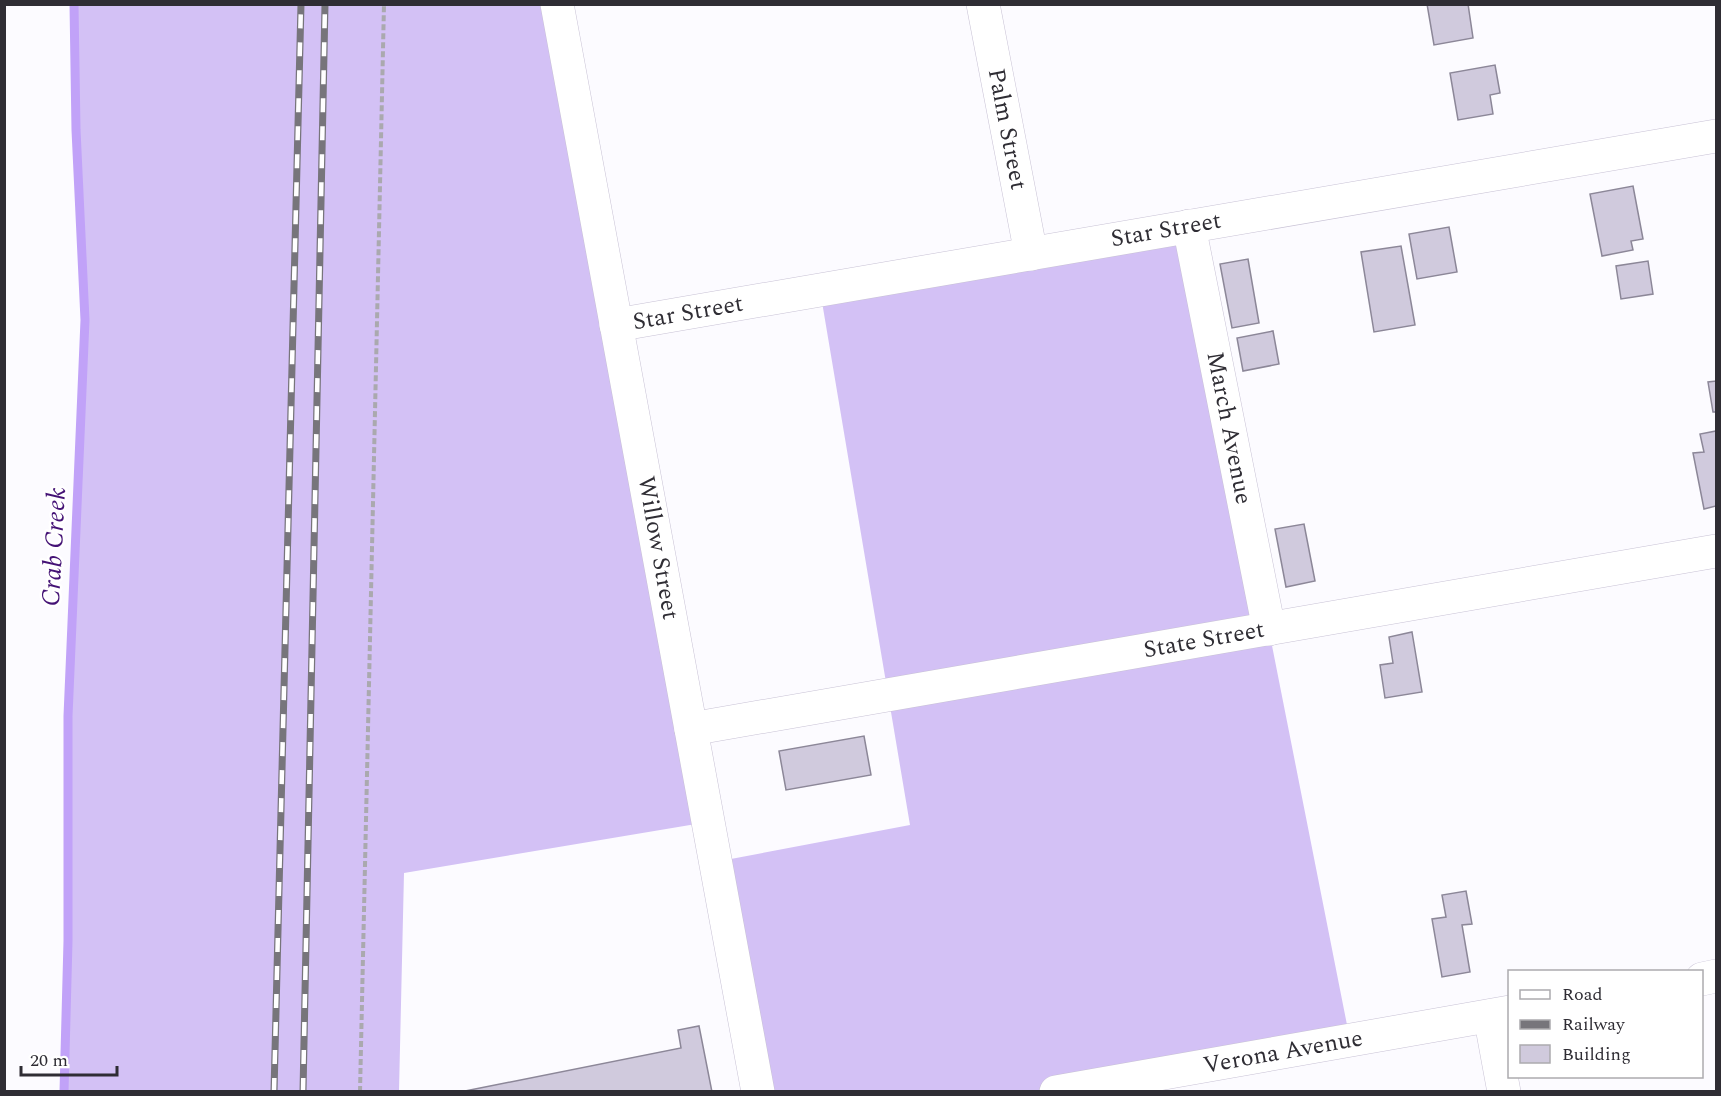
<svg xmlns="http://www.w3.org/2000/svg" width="1721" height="1096" viewBox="0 0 1721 1096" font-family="Spectral,serif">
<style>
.forest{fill:#d3c1f5}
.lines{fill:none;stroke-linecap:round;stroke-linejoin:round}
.stream{stroke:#c1a2f8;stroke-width:9}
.building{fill:#d0cadd;stroke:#8c8798;stroke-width:1.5}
.minor-casing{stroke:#c8c2d5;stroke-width:34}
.path{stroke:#aaa9ae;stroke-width:4;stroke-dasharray:6 3;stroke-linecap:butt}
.minor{stroke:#fff;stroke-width:33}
.rail-casing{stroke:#77757b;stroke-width:7}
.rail{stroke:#fff;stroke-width:4.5;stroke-dasharray:14;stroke-linecap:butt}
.labels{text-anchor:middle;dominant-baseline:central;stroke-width:5;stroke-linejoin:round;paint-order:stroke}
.street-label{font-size:24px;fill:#2f2d34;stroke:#fff}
.water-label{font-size:26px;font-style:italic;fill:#441275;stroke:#fff}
</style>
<rect width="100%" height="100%" fill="#fcfbff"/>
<g class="forest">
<path d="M75,5H557L708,822L404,873L399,1091L64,1092L68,941V716L85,320Z"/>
<path d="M1189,226L1350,1040L1056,1091H758L715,862L910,825L820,290Z"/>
</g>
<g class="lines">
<path class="stream" d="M64,1092L68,941V716L85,320L76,130L74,4"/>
</g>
<g class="building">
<path d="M1427,4H1468L1473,38L1434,45Z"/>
<path d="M1495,65L1500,93L1490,95L1493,114L1458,120L1450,73Z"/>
<path d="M1633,186L1643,239L1631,241L1633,250L1602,256L1590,194Z"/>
<path d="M1449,227L1457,272L1417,279L1409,234Z"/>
<path d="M1401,246L1415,325L1374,332L1361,252Z"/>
<path d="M1248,259L1259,323L1232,328L1220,264Z"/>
<path d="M1648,261L1653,294L1621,299L1616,266Z"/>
<path d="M1273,331L1279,364L1243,371L1237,338Z"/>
<path d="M1716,381V412H1713L1708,382Z"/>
<path d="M1716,431V506L1704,509L1693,453L1704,452L1700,434Z"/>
<path d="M1304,524L1315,581L1286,587L1275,529Z"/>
<path d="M1412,632L1422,692L1385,698L1380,665L1393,663L1389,637Z"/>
<path d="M864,736L871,775L786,790L779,751Z"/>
<path d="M1466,891L1472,924L1462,925L1470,972L1442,977L1432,919L1446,917L1442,895Z"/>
<path d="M699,1026L712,1092H460L681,1048L678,1030Z"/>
</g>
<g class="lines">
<g class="minor-casing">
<g id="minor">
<path d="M557,4L758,1092"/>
<path d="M983,4L1031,254"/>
<path d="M1189,226L1269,629"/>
<path d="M616,325L1716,136"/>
<path d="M691,729L1716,551"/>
<path d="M1702,979L1716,976"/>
<path d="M1490,1016L1504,1092"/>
<path d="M1056,1092L1510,1012"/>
</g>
</g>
<path class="path" d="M360,1092L384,4"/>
<use href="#minor" class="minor"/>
<g class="rail-casing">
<g id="rail">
<path d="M274,1092L301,4"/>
<path d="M303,1092L325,4"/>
</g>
</g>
<use href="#rail" class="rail"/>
</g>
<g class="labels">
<g class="street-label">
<text transform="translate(1007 129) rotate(79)">Palm Street</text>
<text transform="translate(1166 230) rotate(-10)">Star Street</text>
<text transform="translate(688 313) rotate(-10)">Star Street</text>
<text transform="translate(1229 428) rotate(79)">March Avenue</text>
<text transform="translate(658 548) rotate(80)">Willow Street</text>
<text transform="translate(1204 640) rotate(-10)">State Street</text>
<text transform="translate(1283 1052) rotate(-10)">Verona Avenue</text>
</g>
<g class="water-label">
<text transform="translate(54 547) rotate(-87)">Crab Creek</text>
</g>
</g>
<rect width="1721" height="1096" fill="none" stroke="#2f2d34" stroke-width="12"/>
<rect x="1508" y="970" width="195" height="108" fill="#ffffff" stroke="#acabae" stroke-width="1.5"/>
<rect x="1520" y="990" width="30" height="9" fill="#ffffff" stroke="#acabae" stroke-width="1.5"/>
<text x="1562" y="1000" font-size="18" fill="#2f2d34">Road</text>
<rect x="1520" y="1020" width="30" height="9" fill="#77757b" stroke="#acabae" stroke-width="1.5"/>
<text x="1562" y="1030" font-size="18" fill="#2f2d34">Railway</text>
<rect x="1520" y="1045" width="30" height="18" fill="#d0cadd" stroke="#acabae" stroke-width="1.5"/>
<text x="1562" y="1060" font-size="18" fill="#2f2d34">Building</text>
<path d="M21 1066v9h96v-9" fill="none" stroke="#2f2d34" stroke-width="3"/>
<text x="30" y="1066" font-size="18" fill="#2f2d34" stroke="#ffffff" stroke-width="4.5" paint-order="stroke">20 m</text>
</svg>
